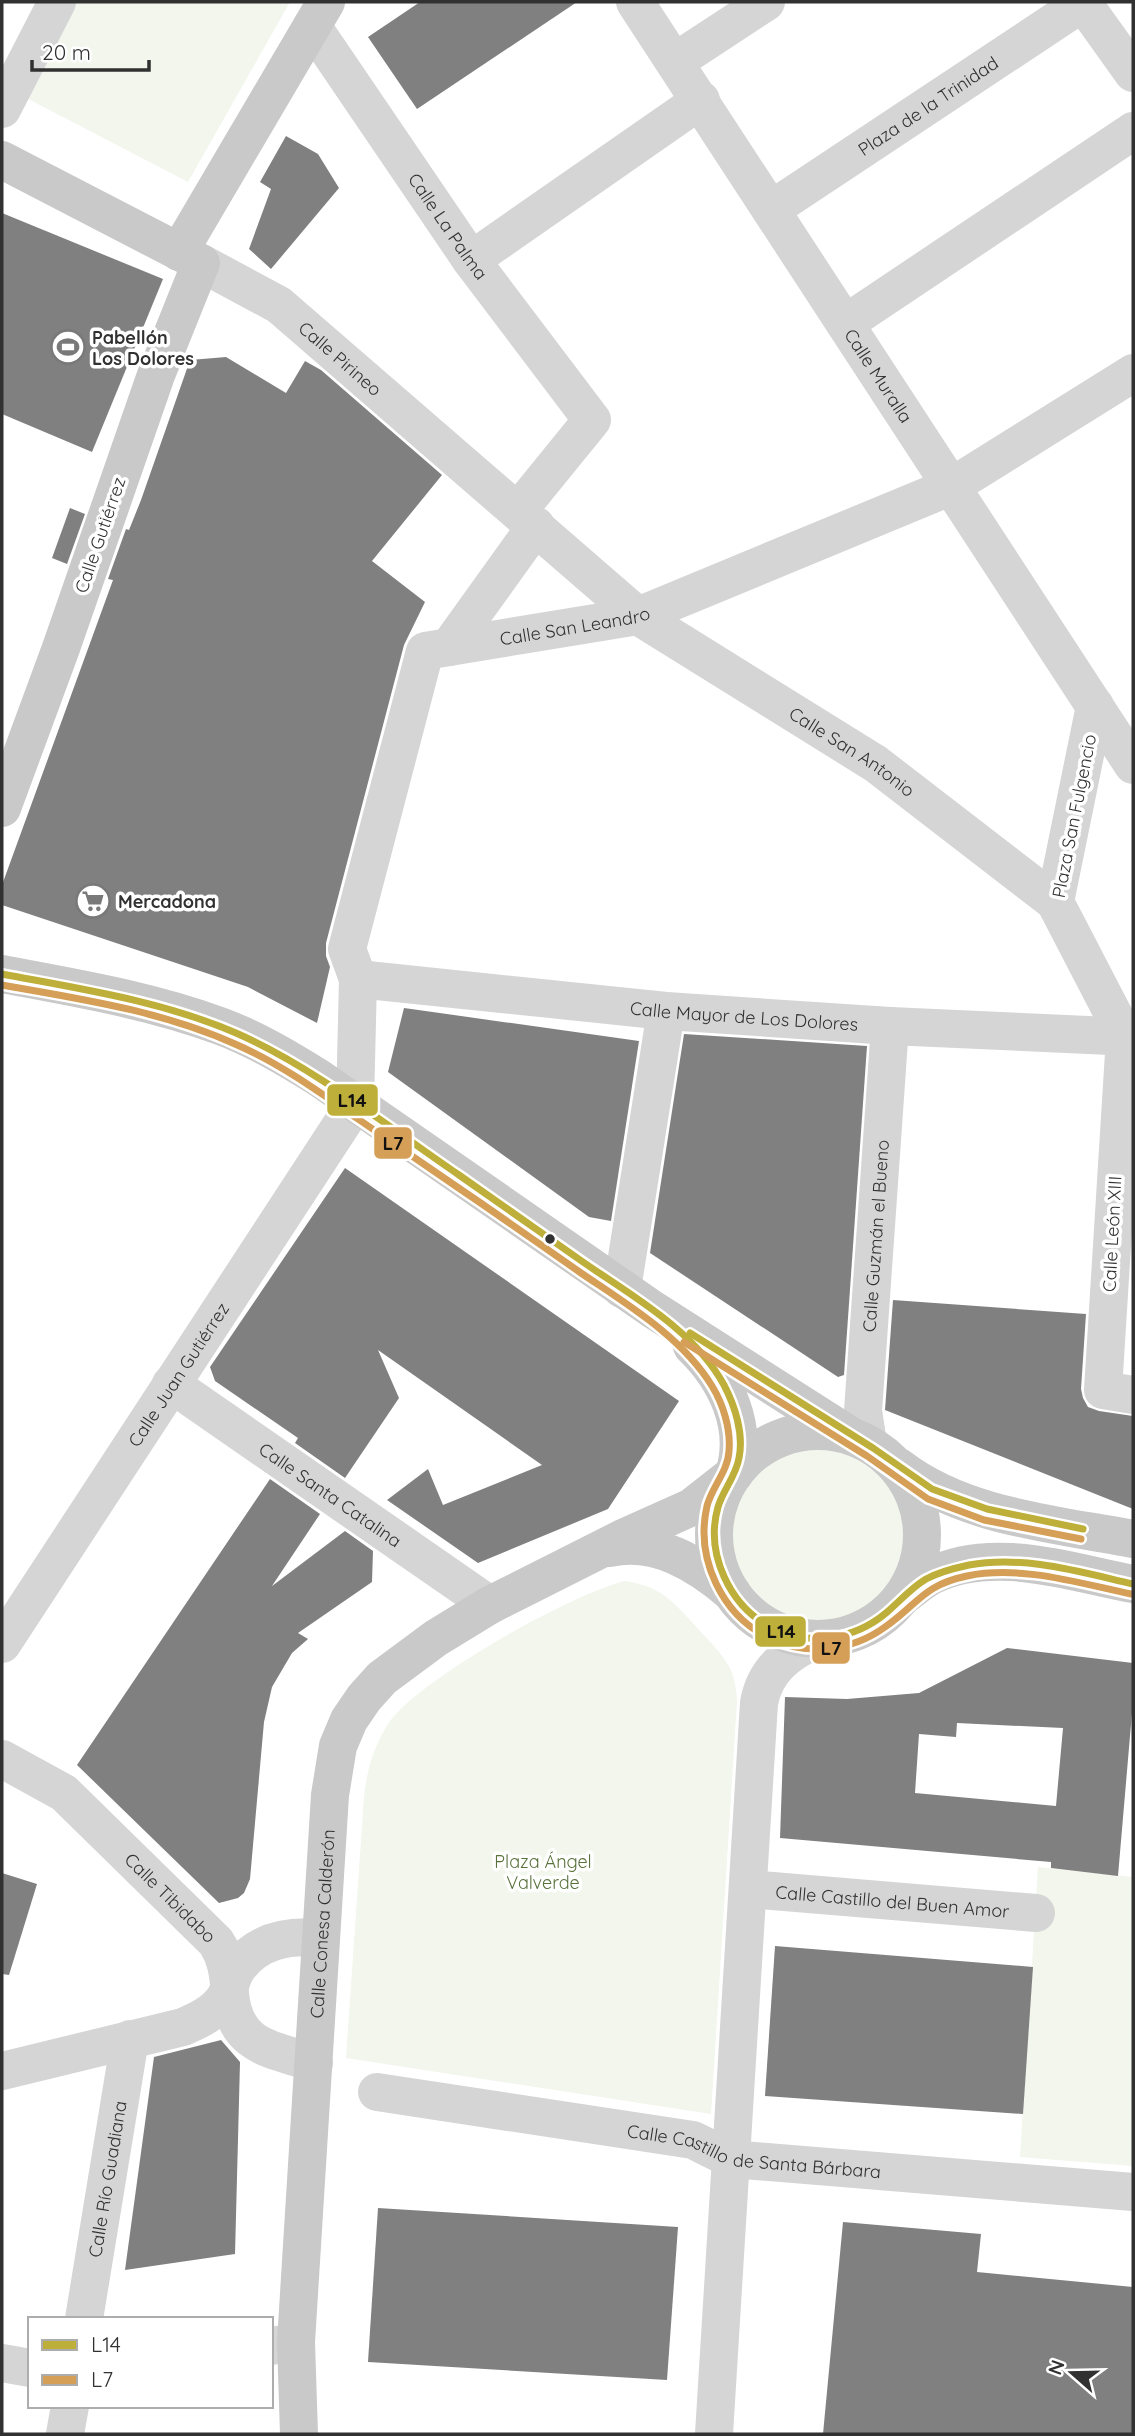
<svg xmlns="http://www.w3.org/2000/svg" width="1135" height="2436" viewBox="0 0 1135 2436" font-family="Quicksand,sans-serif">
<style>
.green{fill:#f2f6ed}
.building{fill:#808080;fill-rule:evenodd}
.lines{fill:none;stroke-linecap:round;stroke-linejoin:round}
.minor{stroke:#d5d5d5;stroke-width:38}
.major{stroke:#c9c9c9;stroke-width:38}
.bus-1-casing{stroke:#fff;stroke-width:12}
.bus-2-casing{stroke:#fff;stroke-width:12}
.bus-1{stroke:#beaf3a;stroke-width:7}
.bus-2{stroke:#d59f57;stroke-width:7}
.bus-dot{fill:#313131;stroke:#fff;stroke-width:2.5}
.labels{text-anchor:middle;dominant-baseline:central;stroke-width:7;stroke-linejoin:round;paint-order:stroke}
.street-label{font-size:18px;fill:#313131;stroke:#fff}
.poi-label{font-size:18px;font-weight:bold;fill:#313131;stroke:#fff;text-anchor:start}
.park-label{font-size:18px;fill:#58713a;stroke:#fff}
.line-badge{stroke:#fff;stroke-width:2.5}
.pale-badge-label{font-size:19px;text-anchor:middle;font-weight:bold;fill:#111}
</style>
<rect width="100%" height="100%" fill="#fff"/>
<g class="green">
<path d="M57,2H290L188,182L11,90Z"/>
<circle cx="818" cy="1536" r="103"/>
<path d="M625,1581C664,1587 675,1604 700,1631C722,1655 736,1666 737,1701L711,2114L346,2058L364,1797C367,1769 374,1745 390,1721C423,1677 571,1594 625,1581Z"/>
<path d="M1038,1867L1133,1877V2166L1020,2157Z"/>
</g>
<g class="building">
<path d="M420,2H577L417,109L368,37Z"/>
<path d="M286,136L318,154L339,188L271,269L249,249L271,189L260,182Z"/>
<path d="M2,213L163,279L92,452L2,414Z"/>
<path d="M226,357L286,393L305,361L321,370L442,475L372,561L425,602L404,645L326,943V956L330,967L317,1023L248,987L2,905V885L113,580L108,579L126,529L129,530L141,500L190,360Z"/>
<path d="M70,508L85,514L67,564L52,558Z"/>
<path d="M404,1008L639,1041L611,1221L589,1217L388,1072Z"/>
<path d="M684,1034L867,1046L844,1375L838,1377L650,1253Z"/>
<path d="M345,1168L679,1401L608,1509L478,1563L387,1500L428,1469L443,1505L542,1465L378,1350L399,1398L345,1478L295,1443L298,1438L215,1381L210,1367Z"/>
<path d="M893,1300L1086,1314L1081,1389L1083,1398L1088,1407L1099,1411L1133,1416V1509L885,1410Z"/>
<path d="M270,1479L320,1514L272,1586L345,1531L373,1551L372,1582L298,1633L308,1639L292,1653L272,1687L264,1722L250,1879L244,1893L238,1898L219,1903L77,1765Z"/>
<path d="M1007,1648L1133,1663V1701L1118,1876L1051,1868V1862L780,1838L785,1697L847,1699L919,1693ZM957,1723L1063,1728L1056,1806L915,1793L919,1734L956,1737Z"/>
<path d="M2,1873L37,1884L9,1975L2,1974Z"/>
<path d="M775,1946L1033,1967L1023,2114L765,2096Z"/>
<path d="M221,2040L240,2062L235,2254L125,2270L154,2057Z"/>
<path d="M378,2208L678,2227L667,2380L368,2362Z"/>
<path d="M843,2222L981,2234L977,2272L1133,2287V2434H823Z"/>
</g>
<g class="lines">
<g class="minor">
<path id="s1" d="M635,2L1133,765"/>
<path d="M1083,3L1133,73"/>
<path id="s2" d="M312,26L471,260L592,420L518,511"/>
<path d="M676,61L766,2"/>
<path d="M2,109L57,2"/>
<path id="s3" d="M772,209L1084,2"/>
<path d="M471,260L701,100"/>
<path id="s4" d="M201,263L279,305L638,616L876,764L1055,902"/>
<path d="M846,323L1133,131"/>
<path d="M449,647L536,526"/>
<path d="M1095,706L1055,902L1125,1037L1103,1390L1133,1395"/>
<path id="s5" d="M358,979L666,1011L890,1026L1133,1037"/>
<path d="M622,1289L666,1011"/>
<path id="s6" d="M171,1384L490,1605"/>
<path id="s7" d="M868,1443L863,1411L890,1026"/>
<path id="s8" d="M2,1644L355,1104L358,979L347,949L425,651L638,616L952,486L1133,373"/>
<path id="s9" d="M2,1759L64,1793L216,1942C227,1959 228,1973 230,1993C234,2048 273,2049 314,2063"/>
<path id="s10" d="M748,1889L1036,1913"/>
<path d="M2,2071L183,2027C199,2020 214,2013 224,1999C230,1990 231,1978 237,1969C257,1940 288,1935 321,1938"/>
<path id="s11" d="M377,2092L693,2140L731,2159L1133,2192"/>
<path id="s12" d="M84,2319L130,2039"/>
<path d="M271,2346L296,2342"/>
<path d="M2,2363L30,2368"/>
<path d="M65,2434L70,2406"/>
<path d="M714,2434L759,1703C765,1669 788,1653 817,1639"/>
</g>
<g class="major">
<path d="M2,160L201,263L156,375L61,648L2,808"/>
<path d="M179,252L326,2"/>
<path d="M2,974C76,988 149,1000 220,1026C255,1039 287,1058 319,1078L652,1309L851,1436"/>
<path d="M692,1346C726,1379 749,1427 734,1474"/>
<circle cx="818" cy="1535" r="104"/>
<path d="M899,1467C964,1517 1055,1524 1133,1539"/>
<path d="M610,1548C656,1538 698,1564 732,1593"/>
<path d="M900,1599C910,1591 920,1582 931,1576C993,1545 1069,1572 1133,1584"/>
<path id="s13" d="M299,2434L296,2342L330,1795L338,1746L349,1720L364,1698L382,1678L436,1638L490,1605L625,1537L692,1507L734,1474"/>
</g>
<g class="bus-1-casing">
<g id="bus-1">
<path d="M2,974C81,989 162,1001 236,1033C312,1066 390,1128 459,1175C500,1204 541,1233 583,1262C632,1296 694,1330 724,1385C735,1406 744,1434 739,1458C736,1476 723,1490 718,1507C705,1553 729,1606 772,1628C809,1647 855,1639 886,1613C899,1602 911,1588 926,1579C939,1572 955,1568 969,1565C1024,1555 1080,1572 1133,1584"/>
<path d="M690,1333L873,1448L932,1489L987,1509L1083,1529"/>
</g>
</g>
<g class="bus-2-casing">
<g id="bus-2">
<path d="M2,985C81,999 162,1011 235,1044C279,1063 318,1091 358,1119C393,1143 428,1167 463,1191C503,1218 542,1246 581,1273C628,1305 682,1337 712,1386C723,1404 731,1429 729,1451C728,1471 712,1487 707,1506C695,1559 722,1616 771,1639C808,1656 852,1651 885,1627C918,1604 923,1585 967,1576C1021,1565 1078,1583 1131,1594"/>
<path d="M684,1342L867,1456L928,1499L984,1520L1081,1539"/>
</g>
</g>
<use href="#bus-1" class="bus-1"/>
<use href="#bus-2" class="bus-2"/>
</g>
<defs>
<g id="stadium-ring" transform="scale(1.75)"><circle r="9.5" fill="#fff" stroke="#797979" stroke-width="1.5"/><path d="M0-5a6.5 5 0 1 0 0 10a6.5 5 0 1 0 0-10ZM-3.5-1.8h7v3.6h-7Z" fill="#797979"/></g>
<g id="supermarket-ring" transform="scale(1.75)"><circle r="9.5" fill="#fff" stroke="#797979" stroke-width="1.5"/><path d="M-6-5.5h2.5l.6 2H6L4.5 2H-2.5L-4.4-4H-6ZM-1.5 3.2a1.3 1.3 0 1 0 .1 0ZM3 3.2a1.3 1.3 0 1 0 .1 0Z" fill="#797979"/></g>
</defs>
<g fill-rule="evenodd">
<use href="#stadium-ring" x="68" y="347"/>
<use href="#supermarket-ring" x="93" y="901"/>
</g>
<circle class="bus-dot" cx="550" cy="1239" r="6"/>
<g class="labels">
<g class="street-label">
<text stroke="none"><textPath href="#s3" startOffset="187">Plaza de la Trinidad</textPath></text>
<text stroke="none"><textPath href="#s2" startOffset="242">Calle La Palma</textPath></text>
<text stroke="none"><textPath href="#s4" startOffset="170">Calle Pirineo</textPath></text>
<text stroke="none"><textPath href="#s1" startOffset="446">Calle Muralla</textPath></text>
<text transform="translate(100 535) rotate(-71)">Calle Gutiérrez</text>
<text stroke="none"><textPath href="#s8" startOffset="1262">Calle San Leandro</textPath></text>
<text stroke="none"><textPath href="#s4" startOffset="817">Calle San Antonio</textPath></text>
<text transform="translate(1074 816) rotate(-79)">Plaza San Fulgencio</text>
<text stroke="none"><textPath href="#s5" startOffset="388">Calle Mayor de Los Dolores</textPath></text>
<text transform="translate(1112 1234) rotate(-87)">Calle León XIII</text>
<text stroke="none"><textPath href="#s7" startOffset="208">Calle Guzmán el Bueno</textPath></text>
<text stroke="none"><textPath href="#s8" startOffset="322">Calle Juan Gutiérrez</textPath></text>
<text stroke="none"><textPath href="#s6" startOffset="194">Calle Santa Catalina</textPath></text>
<text stroke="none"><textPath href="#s9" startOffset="220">Calle Tibidabo</textPath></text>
<text stroke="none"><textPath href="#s10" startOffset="145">Calle Castillo del Buen Amor</textPath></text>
<text stroke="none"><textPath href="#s13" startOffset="511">Calle Conesa Calderón</textPath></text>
<text stroke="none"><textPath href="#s11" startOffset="383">Calle Castillo de Santa Bárbara</textPath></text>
<text stroke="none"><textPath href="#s12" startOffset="142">Calle Río Guadiana</textPath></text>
</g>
<g class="poi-label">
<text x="92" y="337">Pabellón<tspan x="92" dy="21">Los Dolores</tspan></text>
<text x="118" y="901">Mercadona</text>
</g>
<g class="park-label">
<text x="543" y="1861">Plaza Ángel<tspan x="543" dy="21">Valverde</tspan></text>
</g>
</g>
<g class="line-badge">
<rect x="326" y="1083" width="53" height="34" rx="7" fill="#beaf3a"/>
<rect x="373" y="1126" width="40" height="34" rx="7" fill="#d59f57"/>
<rect x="754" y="1615" width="53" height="33" rx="7" fill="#beaf3a"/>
<rect x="811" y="1631" width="40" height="34" rx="7" fill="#d59f57"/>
</g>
<g class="pale-badge-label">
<text x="352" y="1107">L14</text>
<text x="393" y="1150">L7</text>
<text x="781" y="1638">L14</text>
<text x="831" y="1655">L7</text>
</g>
<rect width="1135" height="2436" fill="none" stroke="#313131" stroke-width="7"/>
<rect x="28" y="2317" width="245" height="91" fill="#ffffff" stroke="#adadad" stroke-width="2"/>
<rect x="42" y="2340" width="35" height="10" fill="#beaf3a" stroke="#adadad" stroke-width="2"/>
<text x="91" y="2352" font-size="21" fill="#313131">L14</text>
<rect x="42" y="2375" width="35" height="10" fill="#d59f57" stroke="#adadad" stroke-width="2"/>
<text x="91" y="2387" font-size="21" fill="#313131">L7</text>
<g transform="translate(1072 2373) rotate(290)" stroke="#ffffff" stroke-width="5" paint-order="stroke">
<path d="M0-5L12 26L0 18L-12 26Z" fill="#313131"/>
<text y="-10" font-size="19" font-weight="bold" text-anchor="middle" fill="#313131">N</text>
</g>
<path d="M32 60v10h117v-10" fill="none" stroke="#313131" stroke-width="3.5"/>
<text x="42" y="60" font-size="21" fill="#313131" stroke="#ffffff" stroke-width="5" paint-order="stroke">20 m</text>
</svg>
